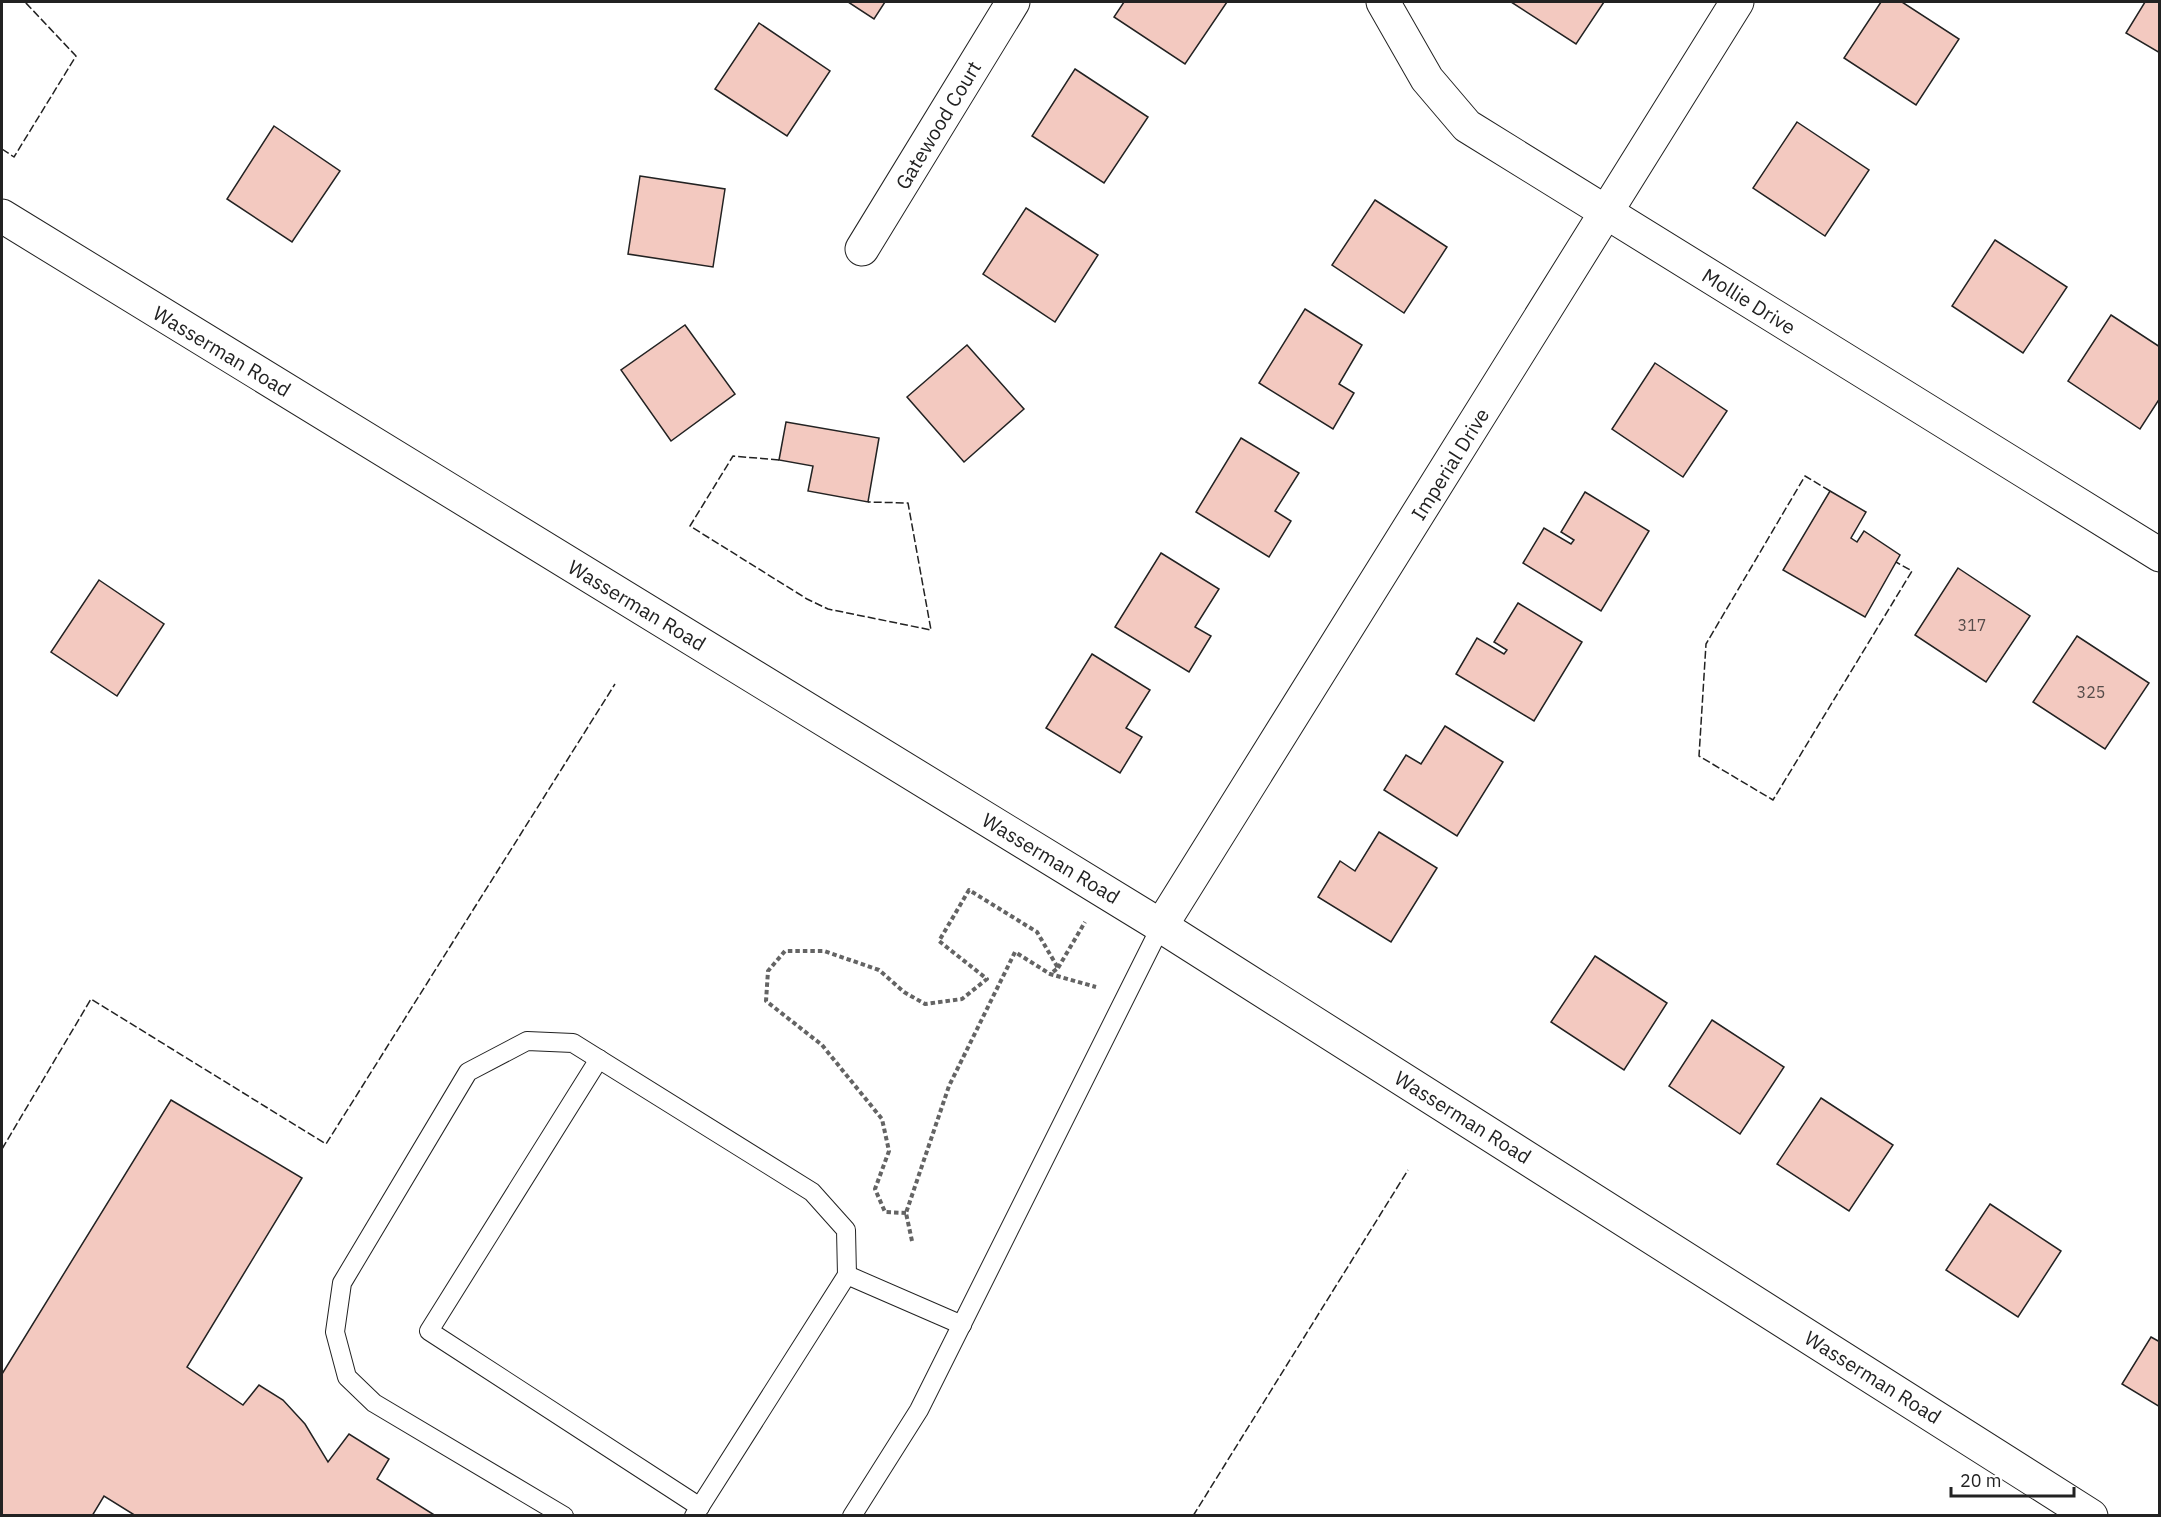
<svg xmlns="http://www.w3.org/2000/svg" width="2161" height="1517" viewBox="0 0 2161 1517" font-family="'IBM Plex Sans',sans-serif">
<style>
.building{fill:#f3c9c0;stroke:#222;stroke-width:1.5}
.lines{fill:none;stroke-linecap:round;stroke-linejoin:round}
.service-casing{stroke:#222;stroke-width:20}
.minor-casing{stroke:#222;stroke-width:35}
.tertiary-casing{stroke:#222;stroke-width:35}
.path{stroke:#646464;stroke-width:4;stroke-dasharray:4.5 3;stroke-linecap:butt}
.service{stroke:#fff;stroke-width:18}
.minor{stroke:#fff;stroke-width:33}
.tertiary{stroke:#fff;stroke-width:33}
.fence{stroke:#222;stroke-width:1.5;stroke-dasharray:8 3;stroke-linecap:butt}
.labels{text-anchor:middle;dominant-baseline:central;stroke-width:4.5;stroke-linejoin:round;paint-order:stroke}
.number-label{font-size:16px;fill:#564c4a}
.street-label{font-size:20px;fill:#222;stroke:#fff}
</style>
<rect width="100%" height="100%" fill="#fff"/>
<g class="building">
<path d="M848,2H885L874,19Z"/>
<path d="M1124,2H1227L1185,64L1114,17Z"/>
<path d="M1511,2H1604L1576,44Z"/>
<path d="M1881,2H1902L1959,39L1916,105L1844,58Z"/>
<path d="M2145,2H2160V53L2126,33Z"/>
<path d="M759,23L830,71L787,136L715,89Z"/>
<path d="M1075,69L1148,117L1104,183L1032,136Z"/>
<path d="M1797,122L1869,170L1825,236L1753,188Z"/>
<path d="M274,126L340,171L292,242L227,199Z"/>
<path d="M640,176L725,189L713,267L628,254Z"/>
<path d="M1375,200L1447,247L1404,313L1332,265Z"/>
<path d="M1026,208L1098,255L1055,322L983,274Z"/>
<path d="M1995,240L2067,287L2023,353L1952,306Z"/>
<path d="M1305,309L1362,345L1339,384L1354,393L1333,429L1259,383Z"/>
<path d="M2111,315L2160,347V398L2140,429L2068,381Z"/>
<path d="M685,325L735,394L671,441L621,370Z"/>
<path d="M967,345L1024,409L964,462L907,397Z"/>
<path d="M1655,363L1727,411L1683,477L1612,429Z"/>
<path d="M786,422L879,438L868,502L808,491L813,466L779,460Z"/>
<path d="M1241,438L1299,473L1275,511L1291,521L1269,557L1196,512Z"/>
<path d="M1830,491L1866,512L1851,538L1857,542L1864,531L1900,555L1865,617L1783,570Z"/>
<path d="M1585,492L1649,531L1601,611L1523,563L1544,528L1571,544L1574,540L1561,532Z"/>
<path d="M1161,553L1219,589L1195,627L1211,636L1189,672L1115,627Z"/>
<path d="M1958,568L2030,616L1986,682L1915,635Z"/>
<path d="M99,580L164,624L117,696L51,652Z"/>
<path d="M1518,603L1582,642L1534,721L1456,674L1477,638L1504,654L1507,650L1494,642Z"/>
<path d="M2077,636L2149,683L2105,749L2033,702Z"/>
<path d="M1092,654L1150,690L1126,728L1142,737L1120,773L1046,728Z"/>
<path d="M1445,726L1503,762L1457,836L1384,790L1406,755L1421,764Z"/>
<path d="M1379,832L1437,868L1391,942L1318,897L1340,861L1355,871Z"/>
<path d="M1595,956L1667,1003L1624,1070L1551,1022Z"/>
<path d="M1712,1020L1784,1067L1740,1134L1669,1086Z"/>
<path d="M1821,1098L1893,1145L1849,1211L1777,1164Z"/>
<path d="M171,1100L302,1178L187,1367L243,1405L259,1385L283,1400L305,1424L328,1462L349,1434L389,1459L377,1479L436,1516H136L104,1496L92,1516H2V1374Z"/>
<path d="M1990,1204L2061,1251L2018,1317L1946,1270Z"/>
<path d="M2151,1337L2160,1342V1407L2122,1384Z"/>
</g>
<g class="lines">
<g class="service-casing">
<g id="service">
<path d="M599,1059L429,1331L700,1507"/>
<path d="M847,1275L962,1325"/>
<path d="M564,1516L374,1403L347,1377L335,1332L342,1283L468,1072L527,1041L573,1043L812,1192L846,1230L847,1275L694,1516"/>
<path d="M852,1516L919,1410L1161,926"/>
</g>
</g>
<g class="minor-casing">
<g id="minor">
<path d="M1383,2L1427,79L1467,126L2160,555"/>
<path d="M862,249L1013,2"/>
<path d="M1161,926L1737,2"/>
</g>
</g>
<g class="tertiary-casing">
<path id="tertiary" d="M2,216L1161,926L2091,1516"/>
</g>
<g class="path">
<path d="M1058,968L1085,922"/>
<path d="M906,1213L885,1212L875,1189L889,1151L882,1119L822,1045L766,1001L768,971L785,951H824L879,970L904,992L925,1004L962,999L987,979L939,941L969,890L1037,932L1058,968L1050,974"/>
<path d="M912,1241L906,1213L949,1086L1015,952L1050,974L1096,987"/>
</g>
<use href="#service" class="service"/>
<use href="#minor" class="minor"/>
<use href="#tertiary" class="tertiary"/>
<g class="fence">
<path d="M2,149L14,157L76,56L25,2"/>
<path d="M779,460L733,456L690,526L807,599L828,609L931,630L908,503L868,502"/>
<path d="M1830,491L1805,476L1706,644L1699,756L1773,800L1912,571L1896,562"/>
<path d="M2,1149L91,999L326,1144L615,684"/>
<path d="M1193,1516L1408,1170"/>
</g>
</g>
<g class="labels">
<g class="number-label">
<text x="1972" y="625">317</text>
<text x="2091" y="692">325</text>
</g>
<g class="street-label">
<text transform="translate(938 125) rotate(-59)">Gatewood Court</text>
<text transform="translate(1749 301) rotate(32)">Mollie Drive</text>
<text transform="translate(222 351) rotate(31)">Wasserman Road</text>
<text transform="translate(1450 464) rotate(-58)">Imperial Drive</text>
<text transform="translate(637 605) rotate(31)">Wasserman Road</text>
<text transform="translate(1051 858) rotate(31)">Wasserman Road</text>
<text transform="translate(1463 1117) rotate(32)">Wasserman Road</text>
<text transform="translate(1873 1377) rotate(32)">Wasserman Road</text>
</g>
</g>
<rect width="2161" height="1517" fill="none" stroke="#222222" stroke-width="6"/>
<path d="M1951 1487v9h123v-9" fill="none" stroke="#222222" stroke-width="3"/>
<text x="1960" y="1487" font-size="18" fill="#222222" stroke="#ffffff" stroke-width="4.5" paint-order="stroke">20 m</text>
</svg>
